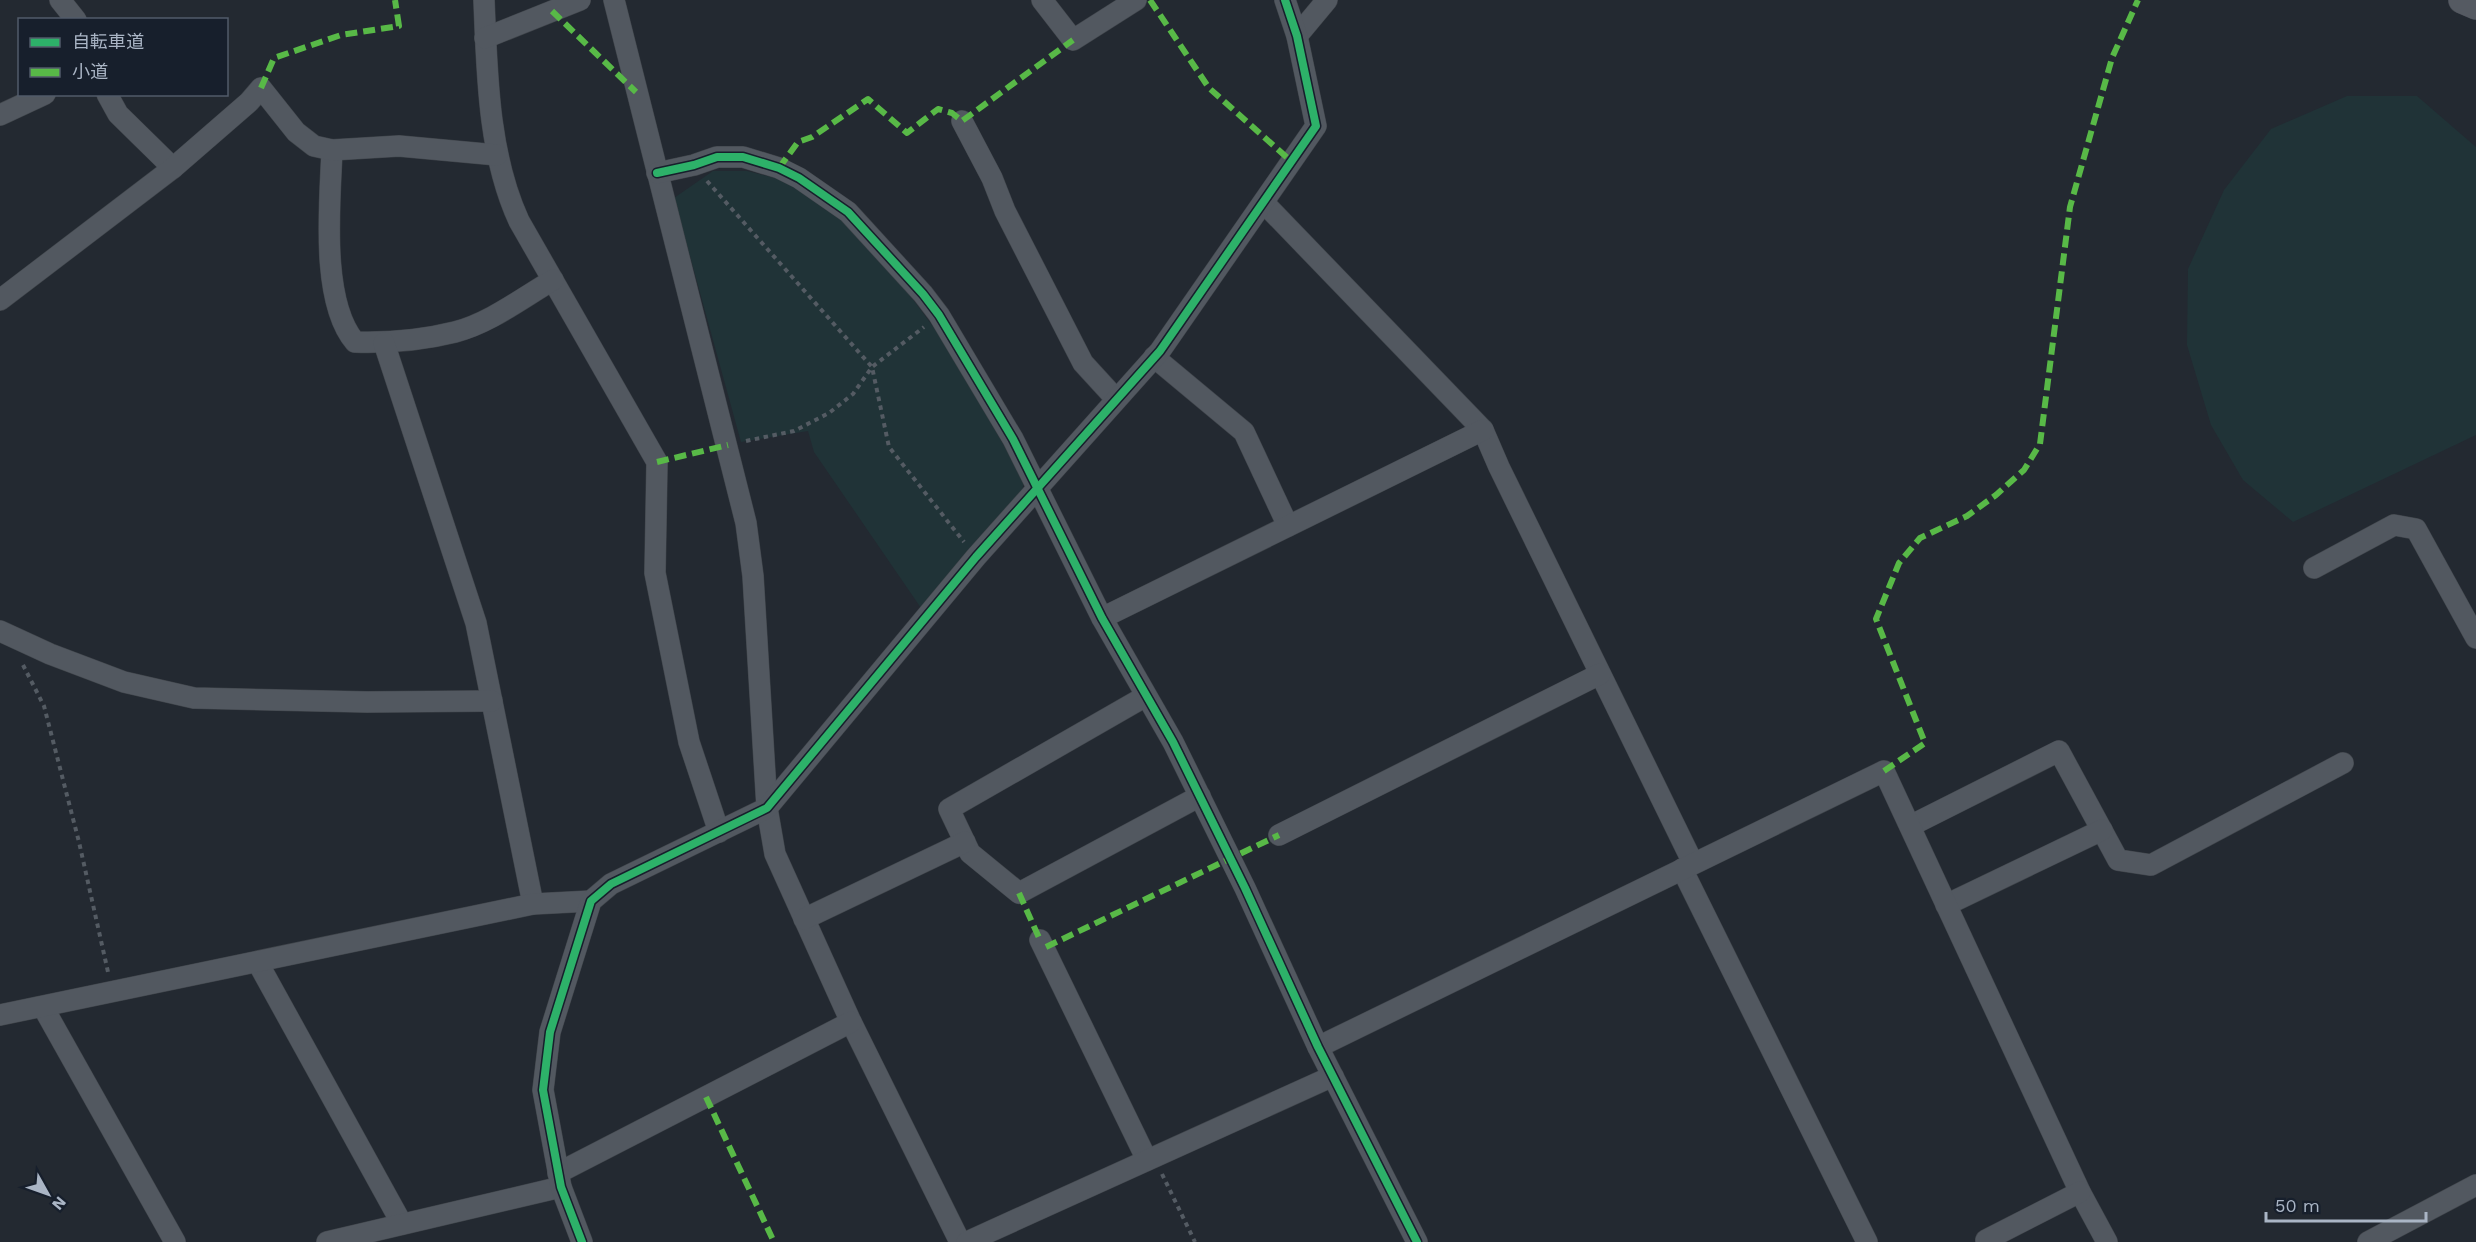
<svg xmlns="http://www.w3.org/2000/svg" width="2476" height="1242" viewBox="0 0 2476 1242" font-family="'Work Sans','Noto Sans JP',sans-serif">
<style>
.green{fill:#203337}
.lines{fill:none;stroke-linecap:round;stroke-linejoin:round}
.minor-casing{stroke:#3f444a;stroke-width:22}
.major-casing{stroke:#40454e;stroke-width:28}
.path{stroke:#545b63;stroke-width:4;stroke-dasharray:4.5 4.5;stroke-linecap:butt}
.minor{stroke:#525860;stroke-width:21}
.major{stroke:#555a62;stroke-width:27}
.quiet{stroke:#58b947;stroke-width:6;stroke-dasharray:12 6;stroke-linecap:butt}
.cycleway-casing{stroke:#171f2c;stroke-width:11}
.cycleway{stroke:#2db169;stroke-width:8}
</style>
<rect width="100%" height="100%" fill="#232931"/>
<g class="green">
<path d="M2347,96H2417L2476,147V435L2293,522L2243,480L2211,425L2187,345L2188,269L2224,190L2271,129Z"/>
<path d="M713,171H747L788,181L834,210L894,274L943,340L1024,480L1022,492L921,608L814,452L808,431L741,442L674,198Z"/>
</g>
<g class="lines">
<g class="minor-casing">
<g id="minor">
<path d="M60,0L76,20"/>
<path d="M484,0C487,73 488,154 519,221L657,462L655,573L689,742L719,832"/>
<path d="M614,0L746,523L753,576L767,808L775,854L851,1022L960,1242"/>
<path d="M1042,0L1073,40L1136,0"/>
<path d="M1297,36L1327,0"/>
<path d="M485,38L580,0"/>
<path d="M107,94L118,114L173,168"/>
<path d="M0,115L45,94"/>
<path d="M962,121L992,178L1005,211L1083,363L1116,399"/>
<path d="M332,150C330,202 320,301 355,342C388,343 423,340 455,332C490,323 522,298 553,280"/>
<path d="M657,173L694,165L717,157H743L779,168L799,178L848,212L923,294L939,315L1013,439L1102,618L1173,742L1245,888L1318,1047L1417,1242"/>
<path d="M1264,203L1483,430L1499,467L1693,863"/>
<path d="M0,300L173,168L249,102L261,88L296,132L314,146L332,150L399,146L497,155"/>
<path d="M384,343L476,623L533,904"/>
<path d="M1154,357L1244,432L1288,526"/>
<path d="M2314,568L2394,525L2416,529L2476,638"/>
<path d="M1102,618L1483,430"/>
<path d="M0,631L50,654L124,682L194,698L367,702L492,701"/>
<path d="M1146,696L949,809L970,853L1019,893L1200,796"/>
<path d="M1910,826L2059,751L2118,860L2151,865L2343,763"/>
<path d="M1279,835L1600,674"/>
<path d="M1682,869L1867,1242"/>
<path d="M1946,905L2102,830"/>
<path d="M804,919L965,842"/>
<path d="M1040,940L1147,1160"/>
<path d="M258,963L402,1224"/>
<path d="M43,1007L175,1242"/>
<path d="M0,1015L533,904L591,901"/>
<path d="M1318,1047L1884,771L2080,1192L2107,1242"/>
<path d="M558,1173L851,1022"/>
<path d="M327,1242L561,1187"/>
<path d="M582,1242L561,1187L543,1090L550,1032L591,901L611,884L767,808L976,557L1160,351L1316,126L1297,36L1285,0"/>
<path d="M967,1242L1333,1076"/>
<path d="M1987,1242L1986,1240L2080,1192"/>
<path d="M2368,1242L2476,1185"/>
</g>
</g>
<g class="major-casing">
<path id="major" d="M2462,0L2476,6"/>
</g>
<g class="path">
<path d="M707,181L872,367L889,447L964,542"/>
<path d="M746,441L794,431L829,413L853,394L872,367L924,327"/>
<path d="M23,665L44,706L79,842L108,972"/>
<path d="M1162,1174L1195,1242"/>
</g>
<use href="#minor" class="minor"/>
<use href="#major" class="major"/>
<g class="quiet">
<path d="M1150,0L1209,88L1292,162"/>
<path d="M552,11L636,92"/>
<path d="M261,88L274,58L341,35L399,26L395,0"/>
<path d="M779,168L798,142L812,137L868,99L907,133L938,109L952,113L962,121L1073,40"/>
<path d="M657,462L728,445"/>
<path d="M1884,771L1925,743L1876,619L1899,563L1920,538L1967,516L1996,495L2024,470L2040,444L2070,207L2112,58L2138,0"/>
<path d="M1019,893L1040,940"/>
<path d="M1046,947L1279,835"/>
<path d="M706,1097L774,1242"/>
</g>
<g class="cycleway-casing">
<g id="cycleway">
<path d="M657,173L694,165L717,157H743L779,168L799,178L848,212L923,294L939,315L1013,439L1102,618L1173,742L1245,888L1318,1047L1417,1242"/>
<path d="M582,1242L561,1187L543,1090L550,1032L591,901L611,884L767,808L976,557L1160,351L1316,126L1297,36L1285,0"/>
</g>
</g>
<use href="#cycleway" class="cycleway"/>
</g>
<rect x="18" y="18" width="210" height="78" fill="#171f2c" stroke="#525b69" stroke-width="1.5"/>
<rect x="30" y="38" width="30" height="9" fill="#2db169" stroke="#525b69" stroke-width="1.5"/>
<text x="72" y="48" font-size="18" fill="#aab5c5">自転車道</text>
<rect x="30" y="68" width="30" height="9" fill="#58b947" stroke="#525b69" stroke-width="1.5"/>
<text x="72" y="78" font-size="18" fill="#aab5c5">小道</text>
<g transform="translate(48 1194) rotate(130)" stroke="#171f2c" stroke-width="4.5" paint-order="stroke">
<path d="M0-4.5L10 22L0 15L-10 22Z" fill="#aab5c5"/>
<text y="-9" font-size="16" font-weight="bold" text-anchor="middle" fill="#aab5c5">N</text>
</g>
<path d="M2266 1212v9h160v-9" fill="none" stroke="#aab5c5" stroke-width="3"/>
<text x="2275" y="1212" font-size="18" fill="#aab5c5" stroke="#171f2c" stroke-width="4.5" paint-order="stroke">50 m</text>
</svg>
